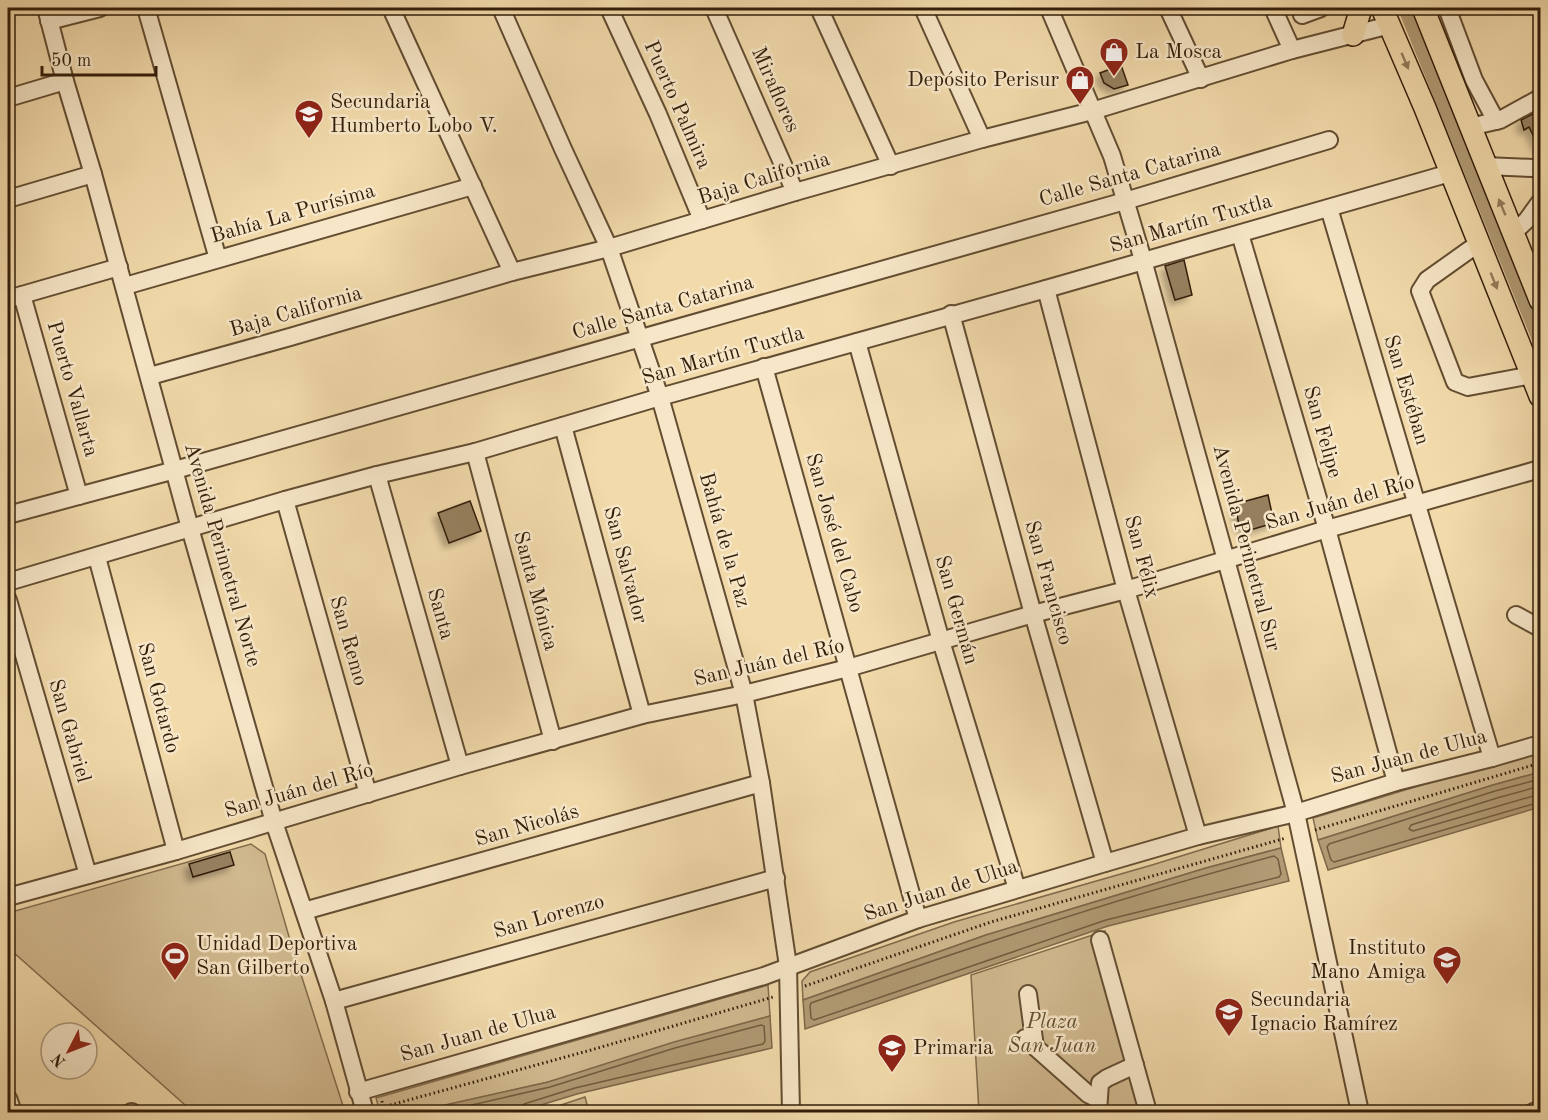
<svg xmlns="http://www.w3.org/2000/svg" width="1548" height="1120" viewBox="0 0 1548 1120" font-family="'Old Standard TT',serif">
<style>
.green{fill:#d2ba90;stroke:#826c4d;stroke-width:1.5}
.water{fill:#b19a74;stroke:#7f684a;stroke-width:1.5}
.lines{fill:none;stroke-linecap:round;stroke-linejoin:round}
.shore{stroke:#725c3f;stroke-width:1.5}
.canal{stroke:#b19a74;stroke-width:16}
.building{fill:#96805e;stroke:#331e0a;stroke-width:1.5;filter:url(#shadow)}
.minor-casing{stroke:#634d32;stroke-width:20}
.major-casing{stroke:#331e0a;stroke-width:24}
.path{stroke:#331e0a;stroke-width:3;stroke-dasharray:1.5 3;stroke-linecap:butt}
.minor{stroke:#f7e7c8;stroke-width:16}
.major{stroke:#f2daab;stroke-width:21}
.oneway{fill:#927c5a}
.labels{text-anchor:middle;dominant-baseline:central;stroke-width:5;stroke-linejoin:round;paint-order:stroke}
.poi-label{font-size:21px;fill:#331e0a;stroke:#f7e7c8;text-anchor:start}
.street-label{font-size:21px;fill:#331e0a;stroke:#f7e7c8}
.park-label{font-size:21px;font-style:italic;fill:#634d32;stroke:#f7e7c8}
</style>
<defs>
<filter id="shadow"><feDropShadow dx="-5" dy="5" stdDeviation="3" flood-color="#0004"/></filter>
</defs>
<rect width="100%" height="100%" fill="#f2daab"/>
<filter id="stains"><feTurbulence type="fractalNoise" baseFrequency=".00333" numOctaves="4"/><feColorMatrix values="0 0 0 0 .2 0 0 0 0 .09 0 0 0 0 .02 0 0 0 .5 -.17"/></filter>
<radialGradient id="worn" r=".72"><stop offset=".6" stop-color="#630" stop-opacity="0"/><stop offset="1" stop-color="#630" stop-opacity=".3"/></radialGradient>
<g class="green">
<path d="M1540,749V772L1493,785L1318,840L1313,818Z"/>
<path d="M1278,826L1281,848L1206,868L986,935L803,1000L802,981L810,972L954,922L1152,865Z"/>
<path d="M251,844L265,854L290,940L345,1112H193L13,952L8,956V913Z"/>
<path d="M1105,931L1156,1112H1095V1105L1070,1112H979L971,975Z"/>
<path d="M768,985L770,1016L549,1082L414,1112H380L376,1098Z"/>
<path d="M585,1097L589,1112H540Z"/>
</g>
<g class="water">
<path d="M1540,772V807L1328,870L1318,840L1493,785Z"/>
<path d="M1281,848L1289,881L1108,926L805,1029L803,1000L986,935L1206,868Z"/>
<path d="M770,1016L772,1048L577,1094L518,1112H414L548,1082L674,1042Z"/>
</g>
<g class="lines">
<g class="shore">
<path d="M1540,779L1495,791L1329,844L1327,847L1331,860L1334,862L1540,802"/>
<path d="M1540,786L1497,798L1411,825L1409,829L1413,831L1540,794"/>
<path d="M1274,856L1278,859L1281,874L1279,877L1106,920L814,1020L811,1018L810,1006L811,1003C964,949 1117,898 1274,856Z"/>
<path d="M441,1112L550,1087L675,1048L761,1025L764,1026L765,1041L763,1044L575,1088L524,1104L520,1108V1112"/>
</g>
<path class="canal" d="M1406,8L1540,339"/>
</g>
<g class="building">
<path d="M1121,65L1128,85L1114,89L1104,83L1100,73Z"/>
<path d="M1540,110V150L1529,127L1524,130L1521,120Z"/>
<path d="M1184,260L1192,295L1175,300L1165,266Z"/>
<path d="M1268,495L1274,523L1247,531L1239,525L1235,504Z"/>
<path d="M470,501L481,531L449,543L438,513Z"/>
<path d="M230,852L234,865L193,877L189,864Z"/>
</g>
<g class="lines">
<g class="minor-casing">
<g id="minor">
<path d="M46,8L65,81L93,174L190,528L274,822L334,1001L365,1112"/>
<path d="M146,8L218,259"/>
<path d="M391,8L512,272"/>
<path d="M501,8L563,149L609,248L660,397L744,694L761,783L788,966L791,1112"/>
<path d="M609,8L658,114L702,220"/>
<path d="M714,8L795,192"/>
<path d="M819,8L891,166"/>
<path d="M923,8L982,139"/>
<path d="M1049,8L1112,156L1143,260L1296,813L1360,1112"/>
<path d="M1168,8L1201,79"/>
<path d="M1273,8L1292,50"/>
<path d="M1447,8L1474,80L1496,121"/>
<path d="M1302,15L1321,8"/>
<path d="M49,21L100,8"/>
<path d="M8,98L65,81"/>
<path d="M1470,127L1500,120L1540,98"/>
<path d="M1485,166L1533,168"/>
<path d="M8,199L93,174"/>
<path d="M1329,208L1492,758"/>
<path d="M1513,233L1527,220L1540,202"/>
<path d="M1240,234L1327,529L1396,782"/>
<path d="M1479,243L1427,280L1420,291L1455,382L1468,387L1532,375"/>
<path d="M125,286L473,186"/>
<path d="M1046,289L1126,590L1198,836"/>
<path d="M22,295L79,496"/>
<path d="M8,299L119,267"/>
<path d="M951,314L1033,614L1105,863"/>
<path d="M857,342L941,641L1017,889"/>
<path d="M764,367L918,919"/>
<path d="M150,376L290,337L512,272L609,248L795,192L982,139L1092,111L1292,50L1390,25"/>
<path d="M563,426L642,715"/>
<path d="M475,452L553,741"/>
<path d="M377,475L460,766"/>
<path d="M285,500L368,794"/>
<path d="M8,515L175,470L1125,201L1329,140"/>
<path d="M97,557L176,851"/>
<path d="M8,582L285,500L377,475L475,452L660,397L1046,289L1450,173"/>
<path d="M8,600L88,875"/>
<path d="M1516,615L1540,628"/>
<path d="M8,897L176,851L460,766L642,715L744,694L848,668L1033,614L1126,590L1327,529L1540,469"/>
<path d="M304,911L761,783"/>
<path d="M1100,940L1148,1112"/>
<path d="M1028,994L1035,1047"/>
<path d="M334,1001L776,878"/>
<path d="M1025,1038L1088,1094L1098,1099"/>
<path d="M358,1092L764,976L918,919L1105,863L1198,836L1296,813L1396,782L1492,758L1540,744"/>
<path d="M8,1098L13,1112"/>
<path d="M131,1112H132"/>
<path d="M1098,1112L1100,1083L1107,1078L1135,1065"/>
<path d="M1533,1112L1540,1110"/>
</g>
</g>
<g class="major-casing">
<g id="major">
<path d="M1382,8L1425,108L1540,396"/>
<path d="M1423,8L1540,300"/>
<path d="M1353,35L1361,8"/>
</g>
</g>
<g class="path">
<path d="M1315,830L1540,763"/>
<path d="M805,986L991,922L1286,838"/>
<path d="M382,1101L383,1107L591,1050L773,997"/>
</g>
<use href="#minor" class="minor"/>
<use href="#major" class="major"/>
</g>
<defs><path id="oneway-solid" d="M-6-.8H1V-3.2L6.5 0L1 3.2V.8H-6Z" transform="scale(1.5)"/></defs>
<g class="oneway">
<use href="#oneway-solid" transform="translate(1405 61) rotate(67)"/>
<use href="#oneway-solid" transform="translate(1502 207) rotate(-113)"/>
<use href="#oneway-solid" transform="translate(1494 281) rotate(68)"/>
</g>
<defs>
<g id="shop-pin" transform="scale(1.5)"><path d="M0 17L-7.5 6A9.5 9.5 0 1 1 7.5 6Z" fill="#8f2418" stroke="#f7e7c8"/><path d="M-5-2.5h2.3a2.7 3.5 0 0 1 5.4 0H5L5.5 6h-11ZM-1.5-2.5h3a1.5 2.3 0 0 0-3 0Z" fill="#fff"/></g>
<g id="school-pin" transform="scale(1.5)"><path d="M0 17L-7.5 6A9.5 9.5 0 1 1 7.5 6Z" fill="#8f2418" stroke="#f7e7c8"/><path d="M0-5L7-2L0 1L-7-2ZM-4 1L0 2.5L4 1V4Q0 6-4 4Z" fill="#fff"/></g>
<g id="stadium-pin" transform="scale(1.5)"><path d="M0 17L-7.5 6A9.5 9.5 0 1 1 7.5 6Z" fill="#8f2418" stroke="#f7e7c8"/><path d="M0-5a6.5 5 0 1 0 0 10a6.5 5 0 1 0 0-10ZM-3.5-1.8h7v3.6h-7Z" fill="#fff"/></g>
</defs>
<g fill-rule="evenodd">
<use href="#shop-pin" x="1114" y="52"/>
<use href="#shop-pin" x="1080" y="80"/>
<use href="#school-pin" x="309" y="114"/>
<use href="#stadium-pin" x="175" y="956"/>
<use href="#school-pin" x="1447" y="960"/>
<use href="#school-pin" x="1229" y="1012"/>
<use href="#school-pin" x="892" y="1048"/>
</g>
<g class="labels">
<g class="poi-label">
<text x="1135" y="52">La Mosca</text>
<text x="1059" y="80" text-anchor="end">Depósito Perisur</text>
<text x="330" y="102">Secundaria<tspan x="330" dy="24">Humberto Lobo V.</tspan></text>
<text x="196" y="944">Unidad Deportiva<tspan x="196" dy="24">San Gilberto</tspan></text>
<text x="1426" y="948" text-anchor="end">Instituto<tspan x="1426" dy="24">Mano Amiga</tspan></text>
<text x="1250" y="1000">Secundaria<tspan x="1250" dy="24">Ignacio Ramírez</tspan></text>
<text x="913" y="1048">Primaria</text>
</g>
<g class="street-label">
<text transform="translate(775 90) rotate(66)">Miraflores</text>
<text transform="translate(677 105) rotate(66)">Puerto Palmira</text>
<text transform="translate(1130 175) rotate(-16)">Calle Santa Catarina</text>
<text transform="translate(764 179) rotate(-17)">Baja California</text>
<text transform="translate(293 214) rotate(-16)">Bahía La Purísima</text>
<text transform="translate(1191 224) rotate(-16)">San Martín Tuxtla</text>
<text transform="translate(663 308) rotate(-16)">Calle Santa Catarina</text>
<text transform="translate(296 312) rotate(-16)">Baja California</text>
<text transform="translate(723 356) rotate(-16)">San Martín Tuxtla</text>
<text transform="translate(72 389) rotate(74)">Puerto Vallarta</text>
<text transform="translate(1406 390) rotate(73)">San Estéban</text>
<text transform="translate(1322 432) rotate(74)">San Felipe</text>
<text transform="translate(1340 503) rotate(-16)">San Juán del Río</text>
<text transform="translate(834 533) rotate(74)">San José del Cabo</text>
<text transform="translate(724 540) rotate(74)">Bahía de la Paz</text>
<text transform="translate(1246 548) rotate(75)">Avenida Perimetral Sur</text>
<text transform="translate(222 555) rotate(74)">Avenida Perimetral Norte</text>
<text transform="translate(1141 557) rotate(75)">San Félix</text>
<text transform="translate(625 565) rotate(75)">San Salvador</text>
<text transform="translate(1048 583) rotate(74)">San Francisco</text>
<text transform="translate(535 591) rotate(75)">Santa Mónica</text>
<text transform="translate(956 610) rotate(74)">San Germán</text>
<text transform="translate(440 614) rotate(74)">Santa</text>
<text transform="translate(348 641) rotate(74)">San Remo</text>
<text transform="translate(769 663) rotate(-13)">San Juán del Río</text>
<text transform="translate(158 698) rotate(75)">San Gotardo</text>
<text transform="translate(69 731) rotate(74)">San Gabriel</text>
<text transform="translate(1409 757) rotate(-15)">San Juan de Ulua</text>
<text transform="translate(299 791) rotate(-16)">San Juán del Río</text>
<text transform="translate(527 826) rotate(-16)">San Nicolás</text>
<text transform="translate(941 891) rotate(-18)">San Juan de Ulua</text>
<text transform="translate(549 917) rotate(-16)">San Lorenzo</text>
<text transform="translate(478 1034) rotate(-16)">San Juan de Ulua</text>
</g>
<g class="park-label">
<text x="1052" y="1022">Plaza<tspan x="1052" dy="24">San Juan</tspan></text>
</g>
</g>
<rect width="1548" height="1120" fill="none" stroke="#f2daab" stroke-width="30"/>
<rect x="9" y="9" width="1530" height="1102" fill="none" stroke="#331e0a" stroke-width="3"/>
<rect x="15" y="15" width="1518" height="1090" fill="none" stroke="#331e0a" stroke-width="1.5"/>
<g transform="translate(69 1051) rotate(228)"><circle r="28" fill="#f7e7c8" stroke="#a9977c" stroke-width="1.5"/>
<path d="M0-4.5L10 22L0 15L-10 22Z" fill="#8f2418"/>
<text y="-9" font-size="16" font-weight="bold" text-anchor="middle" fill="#331e0a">N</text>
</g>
<path d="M42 66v9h114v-9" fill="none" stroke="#331e0a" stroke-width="3"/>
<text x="51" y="66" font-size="18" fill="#331e0a" stroke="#f7e7c8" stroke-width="4.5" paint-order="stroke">50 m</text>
<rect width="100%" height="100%" filter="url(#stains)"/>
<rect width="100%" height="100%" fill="url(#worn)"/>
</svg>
